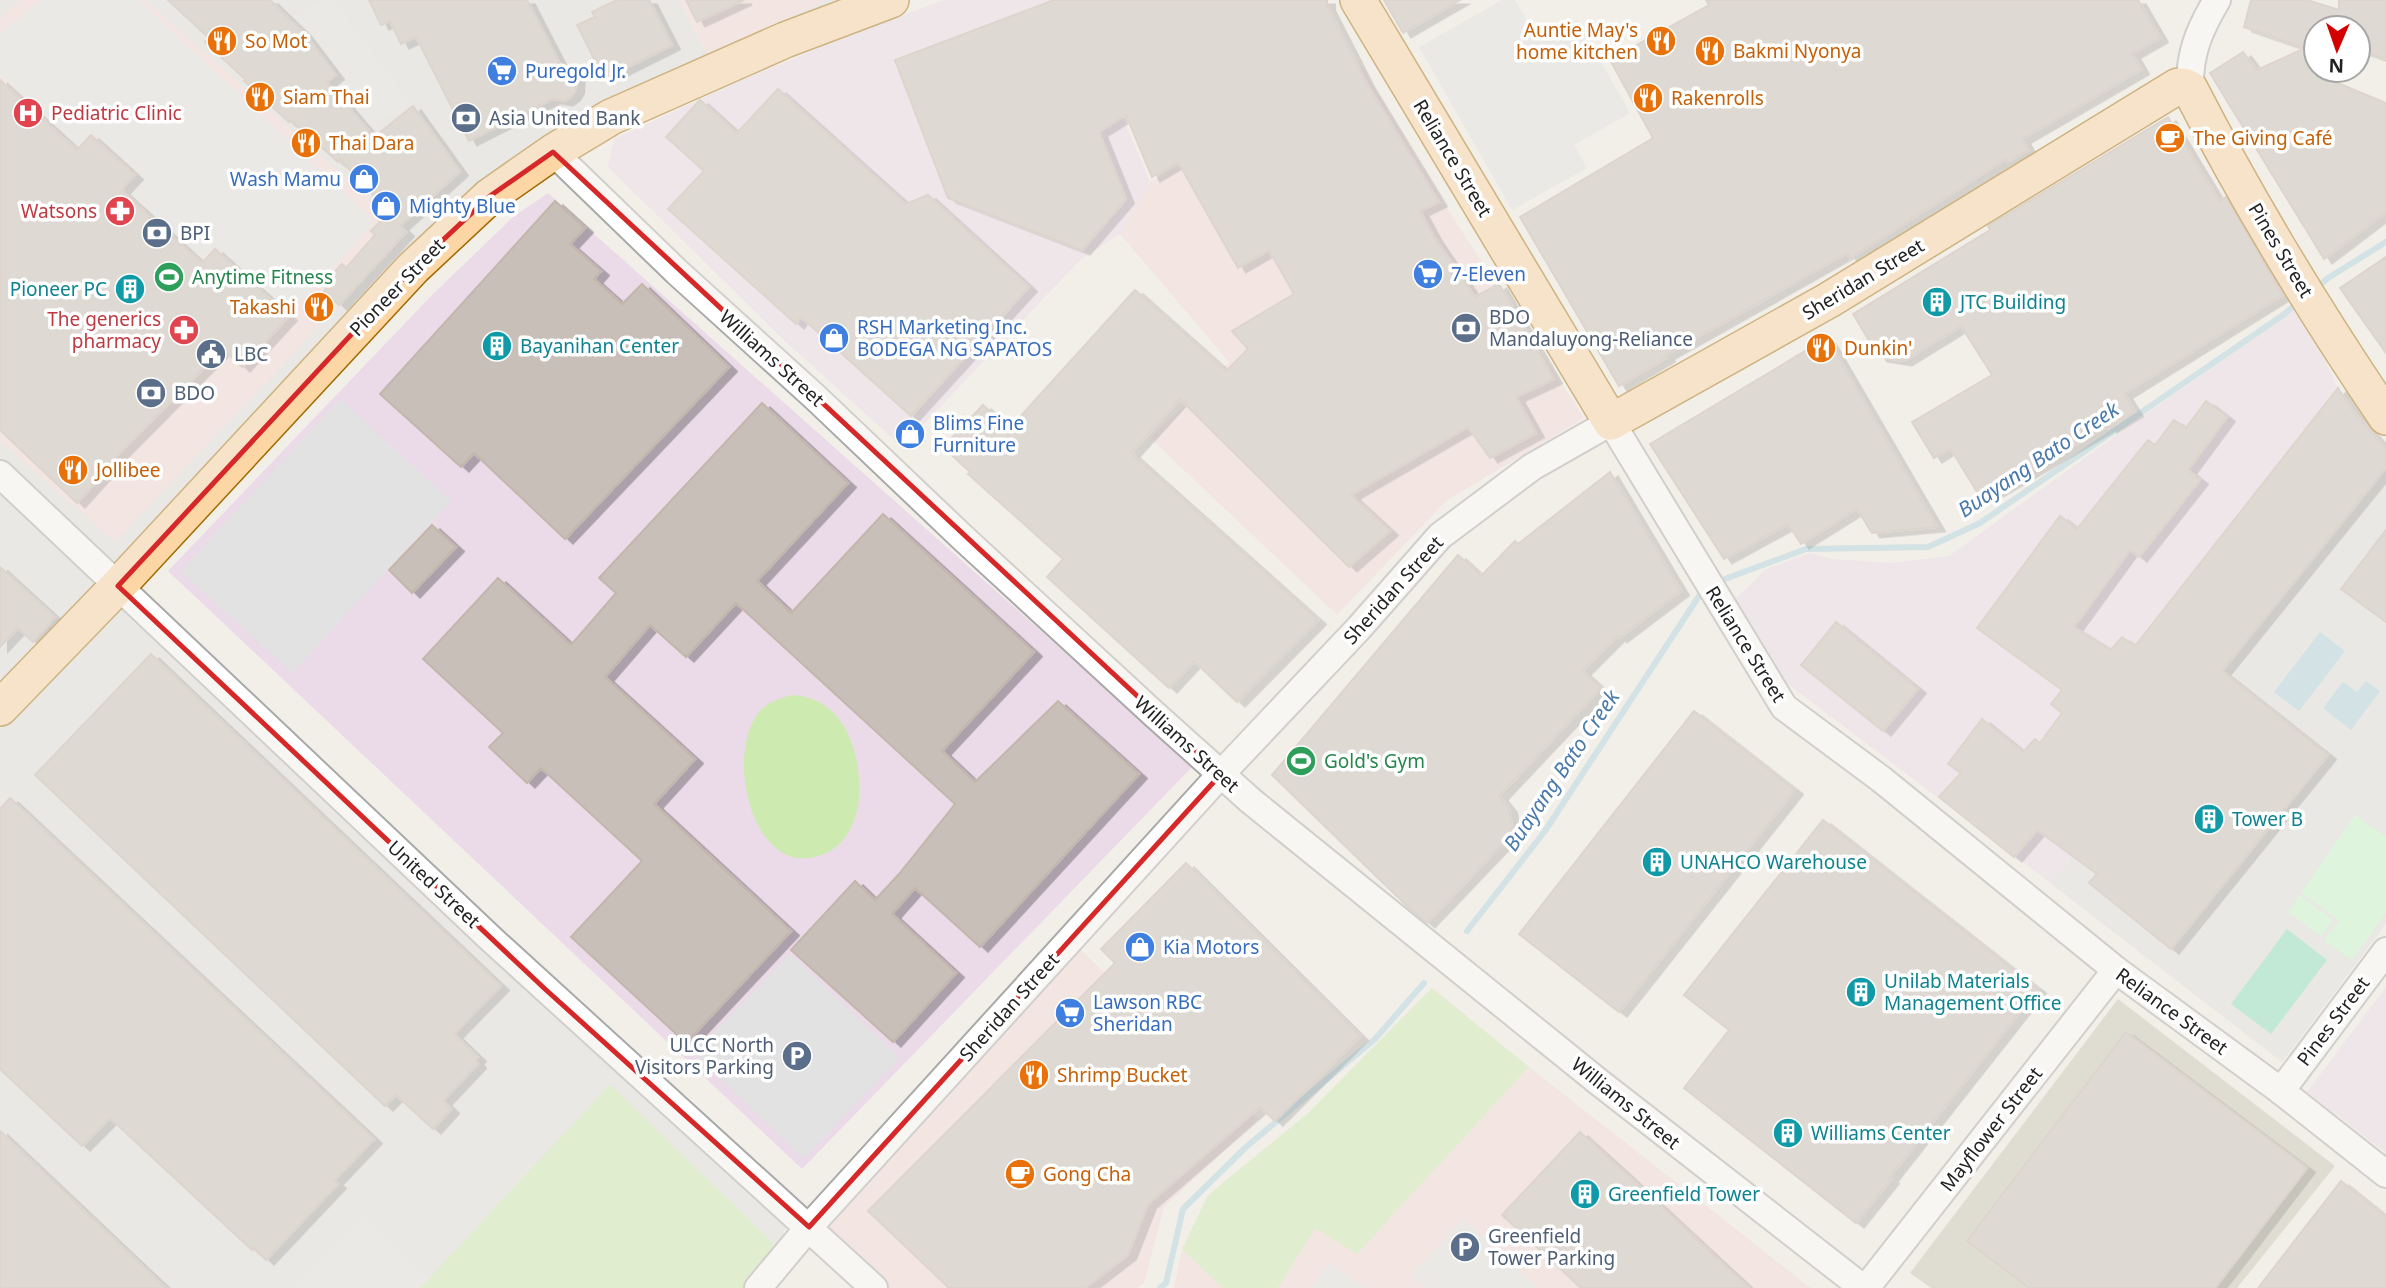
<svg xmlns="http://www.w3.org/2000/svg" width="2386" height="1288" viewBox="0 0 2386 1288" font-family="'Noto Sans',sans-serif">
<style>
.residential{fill:#e0dfdf}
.commercial{fill:#f2dad9}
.industrial{fill:#ebdbe8}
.construction{fill:#c7c7b4}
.grass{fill:#cdebb0}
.park{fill:#c8facc}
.pitch{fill:#88e0be}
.parking{fill:#e2e2e2}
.water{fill:#aad3df}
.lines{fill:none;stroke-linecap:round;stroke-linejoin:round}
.stream{stroke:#aad3df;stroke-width:6}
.building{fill:#c7bfb8;stroke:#c4b6ab;stroke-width:2;filter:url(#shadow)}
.minor-casing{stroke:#a9a9a9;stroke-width:30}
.major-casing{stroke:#a06b00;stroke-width:38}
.minor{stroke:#fff;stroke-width:26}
.major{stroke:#fcd6a4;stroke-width:35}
.marked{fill:none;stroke:#d62828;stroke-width:5;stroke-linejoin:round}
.labels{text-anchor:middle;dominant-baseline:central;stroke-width:7;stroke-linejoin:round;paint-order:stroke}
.food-label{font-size:19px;fill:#c56008;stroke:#fff;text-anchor:start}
.shop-label{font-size:19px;fill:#366cbe;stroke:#fff;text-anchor:start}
.health-label{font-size:19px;fill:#be3a42;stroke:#fff;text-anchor:end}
.service-label{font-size:19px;fill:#4e5e75;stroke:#fff;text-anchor:start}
.street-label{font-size:19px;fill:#222;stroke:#fff}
.leisure-label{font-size:19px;fill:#27864d;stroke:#fff;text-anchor:start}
.culture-label{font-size:19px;fill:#0d838f;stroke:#fff;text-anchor:start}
.water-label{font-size:21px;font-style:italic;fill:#4a7aab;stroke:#fff}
</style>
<defs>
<filter id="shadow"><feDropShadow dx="8" dy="4.5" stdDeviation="0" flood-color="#0004"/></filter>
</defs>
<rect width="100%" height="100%" fill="#f2efe9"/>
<g class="residential">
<path d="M0,0H908L541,153L121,585L789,1216L779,1249L743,1288H0Z"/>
<path d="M2386,468V924L2282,1062L2050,883Z"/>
</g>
<g class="commercial">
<path d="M20,0H145L408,232L115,542L0,441V18Z"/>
<path d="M679,0H826L709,58Z"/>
<path d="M1362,67L1448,210L1584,418L1446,501L1337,615L1150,438L1229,362L1120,234L1150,182Z"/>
<path d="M1078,947L1258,1119L1164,1207L1144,1283L1137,1288H889L823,1232Z"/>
<path d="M1529,1067L1811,1288H1278L1315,1227L1357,1254Z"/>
<path d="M1182,1249L1223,1288H1174Z"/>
</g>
<g class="industrial">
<path d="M944,0H1074L1150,182L1120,234L1080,260L902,447L786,342L608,167L614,139L740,81L864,29Z"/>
<path d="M548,193L1193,766L802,1169L168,571L433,294L513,217Z"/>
<path d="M2299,307L2338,388L2353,412L2386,449V468L2050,883L1784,681L1727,607L1766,569L1810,553L1833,559L1892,563L1949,556L2140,418Z"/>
<path d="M2386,987V1153L2307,1092Z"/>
</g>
<path class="construction" d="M2118,999L2335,1166L2237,1288H1931L1910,1273Z"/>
<g class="grass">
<path d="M792,695C845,697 862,754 859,799C857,819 847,843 828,852C756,889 722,758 759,712C768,702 780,698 792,695Z"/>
<path d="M1432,988L1529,1067L1357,1254L1315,1228L1278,1288H1223L1182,1249L1208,1195L1307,1114Z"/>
<path d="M610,1084L779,1249L743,1288H420Z"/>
</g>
<g class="park">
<path d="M2355,815L2386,837V913L2352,960L2324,941L2339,920L2301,893Z"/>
<path d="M2300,895L2333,920L2321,936L2288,912Z"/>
</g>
<path class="pitch" d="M2287,929L2327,960L2271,1034L2231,1004Z"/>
<g class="parking">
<path d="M41,0H139L375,222L289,314L215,247L201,260L124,190L138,175L92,133L76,147L0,75V34Z"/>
<path d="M321,0H334L409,100L370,131L334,83L339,78L294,17Z"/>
<path d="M1502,0H1515L1539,41L1577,20L1630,113L1574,145L1587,168L1512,210L1419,47Z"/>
<path d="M340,399L451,501L292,673L181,571Z"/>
<path d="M790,954L900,1058L804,1158L694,1054Z"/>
<path d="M361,1215L430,1278L420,1288H294Z"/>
<path d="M1463,1219L1538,1288H1426L1411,1275Z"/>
<path d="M1330,1263L1365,1288H1310Z"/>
</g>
<g class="water">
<path d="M2320,632L2345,651L2299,711L2274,692Z"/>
<path d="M2366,681L2380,691L2351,730L2323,708L2343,682L2357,692Z"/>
</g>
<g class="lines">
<g class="stream">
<path d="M2315,289L2328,278L2386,242"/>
<path d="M1722,580L1806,549L1928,547L1980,523L2283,315L2300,301"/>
<path d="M1467,931L1545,831L1703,590"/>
<path d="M1160,1288L1166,1283L1183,1209L1246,1147L1375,1039L1424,983"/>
</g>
</g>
<g class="building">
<path d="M168,0H270L304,33L336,75L327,82L374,137L413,106L460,171L400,226L406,232L339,305L324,291L333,282L328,279L342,264L346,268L375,235L371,231L389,212L340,159L338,162L291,120L289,122L244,81L246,80L205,42L209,38Z"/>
<path d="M369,0H527L562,68L577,72L576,89L572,96L565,101L552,99L469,141L416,37L401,44L390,21L381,25Z"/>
<path d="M617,0H649L672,45L604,79L577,25L595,17L592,12Z"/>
<path d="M686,0H744L697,22Z"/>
<path d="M1054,0H1327V6L1367,84L1439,202L1420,211L1434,237L1475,297L1499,284L1554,379L1516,397L1536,433L1490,458L1468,427L1351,495L1390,531L1349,567L1180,399L1131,453L1318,620L1237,702L1194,661L1169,688L1047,577L1063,559L968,474L970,472L943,447L983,405L1009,429L1135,290L1226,371L1248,349L1232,331L1294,294L1269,250L1238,268L1178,162L1152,177L1126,115L1099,132L1126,199L1082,250L948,198L895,60Z"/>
<path d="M1384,0H1460L1403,33Z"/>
<path d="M1706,0H2138L2160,38L2132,54L2141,70L2022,139L2028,150L2008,162L2006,159L1850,258L1847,253L1666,355L1667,357L1619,386L1520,217L1653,138L1610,60L1709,5Z"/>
<path d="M2251,0H2307L2339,10V0H2386V59L2358,49V28H2316V74L2386,103V212L2324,259L2210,73L2243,52L2257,70L2305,48L2244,27Z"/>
<path d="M0,80L77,150L91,135L135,175L121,190L202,263L215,249L289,316L242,367L223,349L103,470L105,472L77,503L0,430Z"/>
<path d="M778,89L906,204L928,195L1029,287L911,416L801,317L796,324L668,209L704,171L666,137L700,100L737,133Z"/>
<path d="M2168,117L2219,201L2226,197L2283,295L2124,394L2135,412L2109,428L2108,426L1982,500L1950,448L1934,458L1912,422L1992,375L1961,326L1904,361L1879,357L1853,314L1990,230L1988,226Z"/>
<path d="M555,201L585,228L570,244L601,271L594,279L622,304L642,284L729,367L565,539L474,453L461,467L380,394Z"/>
<path d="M2386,257V353L2340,288Z"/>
<path d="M1827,338L1937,527L1872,533L1857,509L1801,544L1788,524L1724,559L1650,444Z"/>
<path d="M2338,388L2353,411L2386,449V468L2222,671L2328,755L2171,949L2089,883L2097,874L2037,830L2014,857L1939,797L1961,773L1948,764L1982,719L2023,752L2035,739L2040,743L2062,713L2051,704L2062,690L1977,628L2060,516L2077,529L2148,440L2155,445L2174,420L2186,428L2206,401L2227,417L2188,470L2200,480L2139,557L2130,550L2074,627L2111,650L2122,637L2135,646Z"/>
<path d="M762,403L848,483L757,581L791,613L883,514L1034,652L942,751L975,782L1058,701L1139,774L980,947L915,888L892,914L956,973L893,1042L791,950L855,881L875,900L899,874L955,804L736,603L686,657L650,625L605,677L695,759L654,804L791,931L686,1043L571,937L642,861L541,768L527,783L489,747L503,733L423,659L498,578L571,645L616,593L599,578Z"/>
<path d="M1610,472L1681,591L1619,638L1617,636L1582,671L1601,688L1499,796L1509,808L1513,833L1427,923L1410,909L1272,775L1458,555L1481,576L1515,541L1518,544Z"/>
<path d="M432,525L456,547L412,593L389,570Z"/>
<path d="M2386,530V622L2341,589Z"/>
<path d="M0,567L55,617L33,642L18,628L0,647Z"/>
<path d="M1836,622L1918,689L1883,731L1801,665Z"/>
<path d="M151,654L501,986L454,1034L478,1057L475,1060L478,1064L443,1101L451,1109L433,1129L396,1095L385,1106L35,775Z"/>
<path d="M1694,711L1795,790L1619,1012L1519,934Z"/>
<path d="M10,798L374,1139L334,1181L338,1184L266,1260L254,1248L252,1250L110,1118L82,1146L0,1069V809Z"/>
<path d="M1823,820L2038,989L1889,1178L1891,1179L1856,1223L1684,1088L1729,1030L1684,995Z"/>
<path d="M1186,863L1360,1036L1275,1121L1260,1107L1148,1204L1128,1255L1085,1288H949L868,1211L1115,963L1101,949Z"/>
<path d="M2126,1032L2307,1168L2215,1288H2029L1967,1241Z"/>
<path d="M0,1131L166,1288H0Z"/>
<path d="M1580,1132L1624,1172L1749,1288H1581L1502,1215Z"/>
<path d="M2341,1181L2386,1217V1288H2258Z"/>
</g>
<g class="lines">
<g class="minor-casing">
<g id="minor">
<path d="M2190,89C2189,54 2199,30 2217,0"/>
<path d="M553,152L677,272L816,398L962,537L1154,714L1251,801L1600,1083L1863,1288"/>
<path d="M0,474L490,938L874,1288"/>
<path d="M2281,1091L2386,951"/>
<path d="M758,1288L809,1227L1221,774L1359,628L1440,536L1532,467L1611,422L1784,707L1881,779L2116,970L2281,1091L2386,1174"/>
<path d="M1866,1288L2116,970"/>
</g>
</g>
<g class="major-casing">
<g id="major">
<path d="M1358,0L1611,422L1829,300L2178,86H2184L2190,89C2248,202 2315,312 2386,417"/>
<path d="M0,708L118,586L413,268L490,196L553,152L611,117L785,40L891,0"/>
</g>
</g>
<use href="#minor" class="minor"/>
<use href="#major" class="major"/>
</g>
<path d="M0 0H2386V1288H0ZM553,152L1221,774L809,1227L545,989L118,586L413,268L490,196Z" fill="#f2efe9" fill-opacity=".55" fill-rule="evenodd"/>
<path class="marked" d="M553,152L1221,774L809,1227L545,989L118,586L413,268L490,196Z"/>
<defs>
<g id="restaurant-disc" transform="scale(1.575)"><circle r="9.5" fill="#e8710a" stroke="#fff"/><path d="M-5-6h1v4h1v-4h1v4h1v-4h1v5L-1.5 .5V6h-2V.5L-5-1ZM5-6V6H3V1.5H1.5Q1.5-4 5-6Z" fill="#fff"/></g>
<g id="supermarket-disc" transform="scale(1.575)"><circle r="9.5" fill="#3f7fe0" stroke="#fff"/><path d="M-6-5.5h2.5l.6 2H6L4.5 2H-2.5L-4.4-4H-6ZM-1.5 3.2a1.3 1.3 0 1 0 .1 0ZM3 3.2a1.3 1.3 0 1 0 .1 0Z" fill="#fff"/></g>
<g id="hospital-disc" transform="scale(1.575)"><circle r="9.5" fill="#e0444e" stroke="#fff"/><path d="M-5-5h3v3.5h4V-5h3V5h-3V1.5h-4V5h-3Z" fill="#fff"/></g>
<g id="bank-disc" transform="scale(1.575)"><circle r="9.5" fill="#5c6f8a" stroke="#fff"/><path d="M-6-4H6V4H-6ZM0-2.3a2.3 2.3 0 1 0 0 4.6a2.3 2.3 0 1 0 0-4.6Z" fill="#fff"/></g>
<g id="cafe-disc" transform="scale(1.575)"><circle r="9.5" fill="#e8710a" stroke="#fff"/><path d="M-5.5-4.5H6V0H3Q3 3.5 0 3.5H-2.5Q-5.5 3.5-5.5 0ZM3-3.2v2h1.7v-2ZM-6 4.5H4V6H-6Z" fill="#fff"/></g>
<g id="shop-disc" transform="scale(1.575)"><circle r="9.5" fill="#3f7fe0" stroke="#fff"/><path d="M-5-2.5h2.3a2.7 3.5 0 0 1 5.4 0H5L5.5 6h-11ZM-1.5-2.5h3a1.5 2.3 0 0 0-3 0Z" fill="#fff"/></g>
<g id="pharmacy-disc" transform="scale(1.575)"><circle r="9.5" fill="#e0444e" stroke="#fff"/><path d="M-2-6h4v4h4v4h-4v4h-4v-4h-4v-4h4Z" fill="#fff"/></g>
<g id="stadium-disc" transform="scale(1.575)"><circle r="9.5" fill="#2e9e5b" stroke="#fff"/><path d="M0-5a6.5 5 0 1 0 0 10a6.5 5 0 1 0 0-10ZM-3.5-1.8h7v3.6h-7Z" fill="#fff"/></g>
<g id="building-disc" transform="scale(1.575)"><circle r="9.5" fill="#0f9aa8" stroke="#fff"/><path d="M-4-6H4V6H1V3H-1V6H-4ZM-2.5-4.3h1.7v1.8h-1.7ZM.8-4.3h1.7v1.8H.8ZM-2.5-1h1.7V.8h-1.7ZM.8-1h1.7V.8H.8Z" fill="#fff"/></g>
<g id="civic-disc" transform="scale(1.575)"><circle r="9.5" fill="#5c6f8a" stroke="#fff"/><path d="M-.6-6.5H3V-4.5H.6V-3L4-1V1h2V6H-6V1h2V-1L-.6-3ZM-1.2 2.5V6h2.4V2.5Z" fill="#fff"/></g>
<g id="parking-disc" transform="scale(1.575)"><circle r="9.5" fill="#5c6f8a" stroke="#fff"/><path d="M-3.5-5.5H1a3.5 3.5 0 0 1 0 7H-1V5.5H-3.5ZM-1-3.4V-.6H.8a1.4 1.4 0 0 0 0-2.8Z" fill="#fff"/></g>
</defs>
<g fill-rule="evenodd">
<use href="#restaurant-disc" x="222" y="41"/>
<use href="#restaurant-disc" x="1661" y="41"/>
<use href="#restaurant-disc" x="1710" y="51"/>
<use href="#supermarket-disc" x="502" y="71"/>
<use href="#restaurant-disc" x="260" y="97"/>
<use href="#restaurant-disc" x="1648" y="98"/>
<use href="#hospital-disc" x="28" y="113"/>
<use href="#bank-disc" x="466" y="118"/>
<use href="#cafe-disc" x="2170" y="138"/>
<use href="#restaurant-disc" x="306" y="143"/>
<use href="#shop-disc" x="364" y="179"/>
<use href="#shop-disc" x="386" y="206"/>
<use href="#pharmacy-disc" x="120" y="211"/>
<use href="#bank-disc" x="157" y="233"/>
<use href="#supermarket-disc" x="1428" y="274"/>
<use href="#stadium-disc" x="169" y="277"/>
<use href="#building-disc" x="130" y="289"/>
<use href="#building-disc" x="1937" y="302"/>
<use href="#restaurant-disc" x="319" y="307"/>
<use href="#bank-disc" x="1466" y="328"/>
<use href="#pharmacy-disc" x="184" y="330"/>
<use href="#shop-disc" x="834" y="338"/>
<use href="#building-disc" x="497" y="346"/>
<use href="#restaurant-disc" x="1821" y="348"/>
<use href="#civic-disc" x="211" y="354"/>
<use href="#bank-disc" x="151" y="393"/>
<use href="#shop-disc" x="910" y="434"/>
<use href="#restaurant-disc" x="73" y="470"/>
<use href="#stadium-disc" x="1301" y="761"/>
<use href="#building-disc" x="2209" y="819"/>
<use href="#building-disc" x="1657" y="862"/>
<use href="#shop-disc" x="1140" y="947"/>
<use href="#building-disc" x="1861" y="992"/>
<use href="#supermarket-disc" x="1070" y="1013"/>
<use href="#parking-disc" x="797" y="1056"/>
<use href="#restaurant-disc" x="1034" y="1075"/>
<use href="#building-disc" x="1788" y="1133"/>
<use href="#cafe-disc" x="1020" y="1174"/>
<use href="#building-disc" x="1585" y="1194"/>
<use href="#parking-disc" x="1465" y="1247"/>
</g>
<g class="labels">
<g class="food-label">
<text x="1638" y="30" text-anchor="end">Auntie May's<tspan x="1638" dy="22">home kitchen</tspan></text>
<text x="245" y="41">So Mot</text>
<text x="1733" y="51">Bakmi Nyonya</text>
<text x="283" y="97">Siam Thai</text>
<text x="1671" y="98">Rakenrolls</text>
<text x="2193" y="138">The Giving Café</text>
<text x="329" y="143">Thai Dara</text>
<text x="296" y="307" text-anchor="end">Takashi</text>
<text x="1844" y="348">Dunkin'</text>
<text x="96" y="470">Jollibee</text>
<text x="1057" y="1075">Shrimp Bucket</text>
<text x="1043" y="1174">Gong Cha</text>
</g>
<g class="shop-label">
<text x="525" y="71">Puregold Jr.</text>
<text x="341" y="179" text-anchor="end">Wash Mamu</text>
<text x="409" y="206">Mighty Blue</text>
<text x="1451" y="274">7-Eleven</text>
<text x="857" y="327">RSH Marketing Inc.<tspan x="857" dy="22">BODEGA NG SAPATOS</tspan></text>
<text x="933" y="423">Blims Fine<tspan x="933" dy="22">Furniture</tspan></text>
<text x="1163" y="947">Kia Motors</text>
<text x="1093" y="1002">Lawson RBC<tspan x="1093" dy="22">Sheridan</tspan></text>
</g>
<g class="health-label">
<text x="51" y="113" text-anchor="start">Pediatric Clinic</text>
<text x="97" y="211">Watsons</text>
<text x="161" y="319">The generics<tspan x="161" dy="22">pharmacy</tspan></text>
</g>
<g class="service-label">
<text x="489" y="118">Asia United Bank</text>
<text x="180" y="233">BPI</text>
<text x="1489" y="317">BDO<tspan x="1489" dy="22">Mandaluyong-Reliance</tspan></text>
<text x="234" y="354">LBC</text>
<text x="174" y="393">BDO</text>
<text x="774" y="1045" text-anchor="end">ULCC North<tspan x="774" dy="22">Visitors Parking</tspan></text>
<text x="1488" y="1236">Greenfield<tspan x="1488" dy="22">Tower Parking</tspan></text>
</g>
<g class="street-label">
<text transform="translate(1453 158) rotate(59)">Reliance Street</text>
<text transform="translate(2281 250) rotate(59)">Pines Street</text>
<text transform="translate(1863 279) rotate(-31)">Sheridan Street</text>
<text transform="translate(397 287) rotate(-46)">Pioneer Street</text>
<text transform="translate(772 358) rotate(42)">Williams Street</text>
<text transform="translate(1393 590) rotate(-48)">Sheridan Street</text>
<text transform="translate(1746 644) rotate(58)">Reliance Street</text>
<text transform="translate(1187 744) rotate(42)">Williams Street</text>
<text transform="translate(434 884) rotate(43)">United Street</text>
<text transform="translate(1009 1007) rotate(-48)">Sheridan Street</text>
<text transform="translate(2172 1011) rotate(36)">Reliance Street</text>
<text transform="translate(2333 1021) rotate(-53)">Pines Street</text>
<text transform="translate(1626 1103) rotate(39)">Williams Street</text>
<text transform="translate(1991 1129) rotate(-52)">Mayflower Street</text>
</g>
<g class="leisure-label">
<text x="192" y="277">Anytime Fitness</text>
<text x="1324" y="761">Gold's Gym</text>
</g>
<g class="culture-label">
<text x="107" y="289" text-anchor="end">Pioneer PC</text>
<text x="1960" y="302">JTC Building</text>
<text x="520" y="346">Bayanihan Center</text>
<text x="2232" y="819">Tower B</text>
<text x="1680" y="862">UNAHCO Warehouse</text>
<text x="1884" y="981">Unilab Materials<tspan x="1884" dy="22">Management Office</tspan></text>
<text x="1811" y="1133">Williams Center</text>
<text x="1608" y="1194">Greenfield Tower</text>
</g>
<g class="water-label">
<text transform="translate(2038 459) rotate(-34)">Buayang Bato Creek</text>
<text transform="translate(1561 770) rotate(-56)">Buayang Bato Creek</text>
</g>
</g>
<g transform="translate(2337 49) rotate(182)"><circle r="33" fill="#ffffff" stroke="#a7a7a7" stroke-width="2"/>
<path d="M0-5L12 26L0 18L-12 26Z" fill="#d40000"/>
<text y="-10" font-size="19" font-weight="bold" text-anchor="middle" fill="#222222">N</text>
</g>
</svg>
